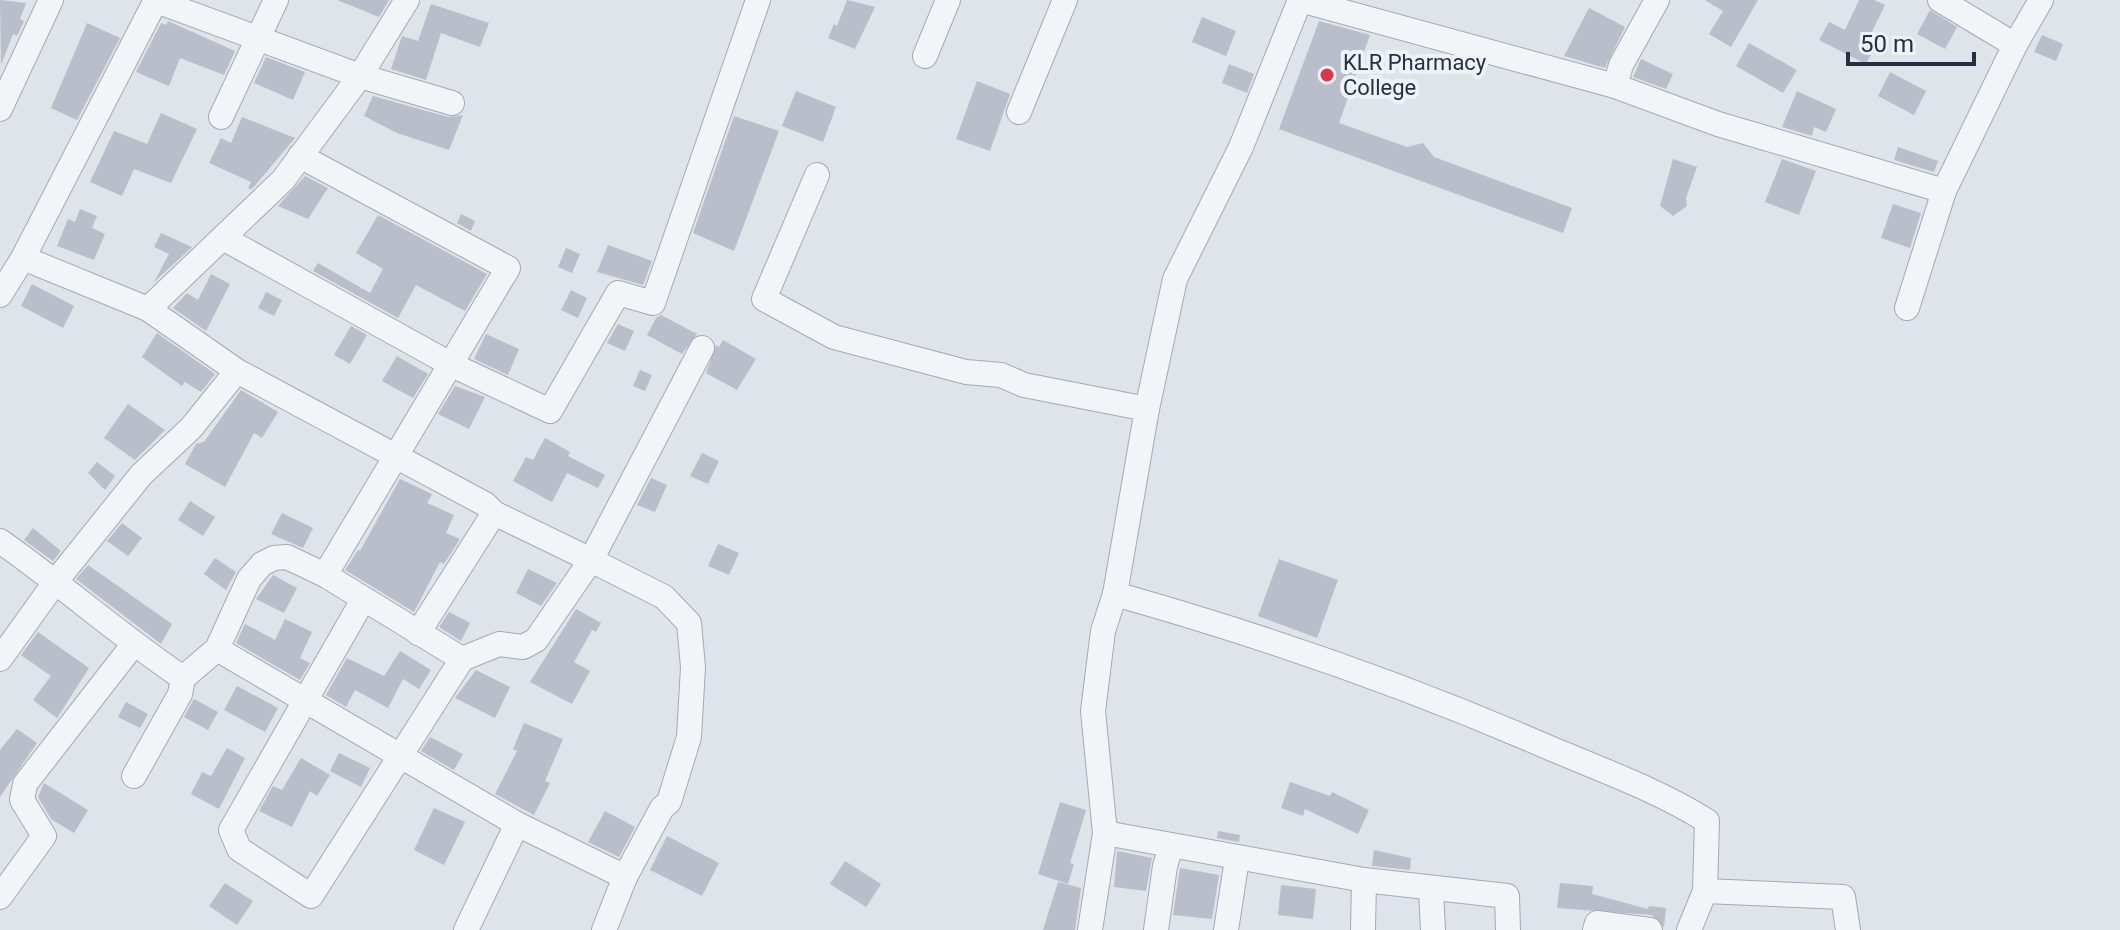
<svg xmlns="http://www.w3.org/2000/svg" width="2120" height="930" viewBox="0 0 2120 930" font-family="Roboto,sans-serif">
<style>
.building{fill:#b9beca}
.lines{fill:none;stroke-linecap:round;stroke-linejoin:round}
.minor-casing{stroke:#a4a9b5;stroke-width:26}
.minor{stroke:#f2f4f8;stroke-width:24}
.poi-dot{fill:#db3749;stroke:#eff2f7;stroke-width:3}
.labels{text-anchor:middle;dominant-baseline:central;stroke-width:8;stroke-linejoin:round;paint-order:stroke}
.poi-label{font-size:22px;fill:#262f43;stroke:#eff2f7;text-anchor:start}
</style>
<rect width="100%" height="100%" fill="#dfe3ea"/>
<g class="building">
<path d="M0,0L26,3L20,19L24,21L17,36L13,34L1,65Z"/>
<path d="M337,0H389L379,17Z"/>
<path d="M847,0L875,7L855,49L828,38L834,24L837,26Z"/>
<path d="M1705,0H1758L1731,47L1709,34L1723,11Z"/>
<path d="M1859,0H1874L1885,5L1867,42L1875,46L1866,64L1819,40L1829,22L1845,30Z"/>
<path d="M431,4L489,23L480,47L441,33L426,80L391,69L402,36L418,41Z"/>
<path d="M1589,8L1625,27L1605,68L1564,56Z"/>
<path d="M1930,10L1957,27L1945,49L1917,34Z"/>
<path d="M1202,17L1236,31L1226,56L1192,42Z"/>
<path d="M168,21L235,51L224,75L180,58L169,86L136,72L161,23L166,25Z"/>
<path d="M1319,21L1370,35L1339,123L1407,147L1423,143L1434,157L1572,208L1563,233L1279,129Z"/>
<path d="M87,23L120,38L77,120L51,108Z"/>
<path d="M2042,35L2063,44L2056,61L2034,52Z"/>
<path d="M1749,43L1797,70L1783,93L1736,66Z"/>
<path d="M266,57L305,72L293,100L254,83Z"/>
<path d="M1641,59L1673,74L1666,89L1633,77Z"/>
<path d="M1229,64L1254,74L1247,93L1222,83Z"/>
<path d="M1890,72L1926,91L1914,115L1878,96Z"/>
<path d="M977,81L1010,94L990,151L956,139Z"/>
<path d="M796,91L836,107L823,142L782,126Z"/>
<path d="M1797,91L1836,109L1826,132L1814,127L1812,136L1782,127Z"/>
<path d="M373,96L448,117L463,115L449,150L397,133L364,116Z"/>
<path d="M161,113L197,129L171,183L134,169L122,196L90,182L114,131L147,144Z"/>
<path d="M734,116L779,131L734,251L693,233Z"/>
<path d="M242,117L295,138L252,189L248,188L251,182L209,163L221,138L231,143Z"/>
<path d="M1898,147L1938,161L1934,172L1894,160Z"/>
<path d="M1673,159L1697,167L1686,198L1687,206L1673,216L1660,206Z"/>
<path d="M1782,159L1816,171L1799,215L1765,202Z"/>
<path d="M305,176L328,188L308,219L278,206Z"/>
<path d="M1893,204L1921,213L1910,248L1881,238Z"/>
<path d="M80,209L97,216L92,228L105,234L94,260L57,246L68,219L75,222Z"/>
<path d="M461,214L475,221L471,231L457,223Z"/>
<path d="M378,215L487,274L465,311L416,285L398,318L313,271L318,263L370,293L383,269L356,253Z"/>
<path d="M161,233L192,247L154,282L169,254L154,247Z"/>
<path d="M608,245L652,261L643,285L597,272Z"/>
<path d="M566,248L580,254L572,273L558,267Z"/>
<path d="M211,274L230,284L206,331L173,308L187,293L198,300Z"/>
<path d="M32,284L74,306L63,328L21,306Z"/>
<path d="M571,290L587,298L578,318L561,310Z"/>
<path d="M266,292L282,300L274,316L258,308Z"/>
<path d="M661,315L697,334L682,354L647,335L656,318Z"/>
<path d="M618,324L634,331L625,351L607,343Z"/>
<path d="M351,326L367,335L350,364L334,355Z"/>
<path d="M157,333L215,374L201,392L185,382L182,386L142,357Z"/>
<path d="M486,334L519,349L508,375L474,359Z"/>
<path d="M723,340L756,359L737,390L706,373L716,345L719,347Z"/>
<path d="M397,356L428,374L413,398L382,381Z"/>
<path d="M640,370L652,375L645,391L633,386Z"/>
<path d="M455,386L485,397L469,429L438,414Z"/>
<path d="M241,390L278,412L262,438L254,433L225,487L185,464L196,444L204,442Z"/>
<path d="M128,404L165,430L135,460L104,438Z"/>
<path d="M545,438L570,452L568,456L605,475L598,488L567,473L552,502L513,481L526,457L533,460Z"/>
<path d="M702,453L719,461L708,484L690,476Z"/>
<path d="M97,462L115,476L105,490L88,473Z"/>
<path d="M651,478L667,485L655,512L637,505Z"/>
<path d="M400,479L432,494L427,503L454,515L446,533L460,539L444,564L440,562L414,612L345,570L358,550L360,551Z"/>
<path d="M190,501L215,517L203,536L178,520Z"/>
<path d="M282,513L313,528L303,548L271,534Z"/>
<path d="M122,523L142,538L128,556L107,541Z"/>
<path d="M33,528L61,551L53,561L24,540Z"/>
<path d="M718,544L739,553L729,575L708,566Z"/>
<path d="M215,558L236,572L226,590L204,574Z"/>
<path d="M1279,559L1338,580L1317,638L1258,616Z"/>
<path d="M88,565L172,624L161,644L76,579Z"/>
<path d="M528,569L557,583L541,606L516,593Z"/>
<path d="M273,575L297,588L284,613L256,599Z"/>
<path d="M576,609L601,623L596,632L592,630L574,662L590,671L572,704L530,682Z"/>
<path d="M449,612L470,623L461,641L439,627Z"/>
<path d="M285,619L312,632L300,658L310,663L300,680L236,643L245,624L275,640Z"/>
<path d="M38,632L89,668L57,718L33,700L51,676L21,655Z"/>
<path d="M400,651L431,670L419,689L403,679L388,708L355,690L346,707L326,695L347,658L384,676Z"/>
<path d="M476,670L510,687L495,718L455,698Z"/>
<path d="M237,686L278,708L265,732L224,710Z"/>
<path d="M194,699L218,712L208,730L184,717Z"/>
<path d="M126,702L148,714L140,728L118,717Z"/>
<path d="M524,723L563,739L545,781L550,783L534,815L495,794L517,751L513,749Z"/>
<path d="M17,729L37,743L0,797V750Z"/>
<path d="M430,737L463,754L454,770L421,751Z"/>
<path d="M227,748L245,758L219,809L191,794L202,772L211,776Z"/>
<path d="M339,753L370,768L361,787L330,771Z"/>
<path d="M301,758L330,775L317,796L310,791L292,827L259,811L273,786L282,790Z"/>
<path d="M1290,782L1330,796L1332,792L1369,810L1358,834L1305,809L1303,816L1281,808Z"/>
<path d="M44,783L88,810L74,833L51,819L38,797Z"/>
<path d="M1060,802L1086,810L1070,863L1074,864L1068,884L1038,874Z"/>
<path d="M434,808L465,822L444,865L414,850Z"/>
<path d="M605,811L635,827L619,857L588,842Z"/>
<path d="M1218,831L1240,835L1239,842L1217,838Z"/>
<path d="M667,836L719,863L702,896L650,870Z"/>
<path d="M1374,850L1411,858L1410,870L1372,866Z"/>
<path d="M1117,851L1152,858L1146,891L1114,887Z"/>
<path d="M845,861L881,884L866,907L830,884Z"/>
<path d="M1180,868L1219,875L1212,919L1173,915Z"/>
<path d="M1058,882L1081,888L1075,930H1043Z"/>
<path d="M225,883L253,901L237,925L209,906Z"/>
<path d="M1560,883L1593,886L1592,894L1648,909L1649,906L1666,908L1664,927L1652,915L1557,908Z"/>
<path d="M1281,885L1316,889L1313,919L1278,915Z"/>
</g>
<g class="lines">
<g class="minor-casing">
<g id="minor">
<path d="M154,0L360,76L452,103"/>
<path d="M1940,0L2015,45"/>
<path d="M925,56L948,0"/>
<path d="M1615,86L1621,65L1657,0"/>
<path d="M0,109L51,0"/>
<path d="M1019,112L1065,0"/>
<path d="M221,117L276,0"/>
<path d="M300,156L508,268L325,575"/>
<path d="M817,175L764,299L834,337L966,372L1001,375L1024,385L1147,409L1115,594L1103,631L1093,711L1105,833L1090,930"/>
<path d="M223,238L452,365L550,411L618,293L653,303L758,0"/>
<path d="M23,258L148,309L237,371L485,504L494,513L591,560L702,348"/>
<path d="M0,295L23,258L156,0"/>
<path d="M1907,308L1944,191L2015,45L2041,0"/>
<path d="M148,309L283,180L360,76L407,0"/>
<path d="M1147,409L1175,279L1241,147L1300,0L1615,86L1718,124L1944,191"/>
<path d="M0,541C63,585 120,636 183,678"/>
<path d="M1115,594C1264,636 1410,687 1552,749C1605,771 1659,791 1707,821L1705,891L1689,930"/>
<path d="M363,600L231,830L239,849L311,896L462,659L499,644L523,647L536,640L591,560L664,597L689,623L693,667L689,737L669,802L662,808L625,877L604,930"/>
<path d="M418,633L494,513"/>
<path d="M217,649L517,824L625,877"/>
<path d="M0,659L56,581L141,475L191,428L237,371"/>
<path d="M134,776L180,694L183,678L217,649L249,579L262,564L274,558L287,557L325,575L462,659"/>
<path d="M1105,833L1364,880L1507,896L1508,930"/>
<path d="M1431,890L1433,930"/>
<path d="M1705,891L1843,897L1848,930"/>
<path d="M0,897L44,836L22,800L25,784L133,645"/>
<path d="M466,930L517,824"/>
<path d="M1156,930L1165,866L1171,847"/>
<path d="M1226,930L1237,859"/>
<path d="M1363,930L1364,880"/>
<path d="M1595,930L1597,923L1650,930"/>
</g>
</g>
<use href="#minor" class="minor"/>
</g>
<circle class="poi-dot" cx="1327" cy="75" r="8"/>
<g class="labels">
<g class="poi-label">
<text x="1343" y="62">KLR Pharmacy<tspan x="1343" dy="25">College</tspan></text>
</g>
</g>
<path d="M1848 52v12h126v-12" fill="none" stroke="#262f43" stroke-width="4"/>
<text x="1860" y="52" font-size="24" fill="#262f43" stroke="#eff2f7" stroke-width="6" paint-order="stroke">50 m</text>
</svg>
